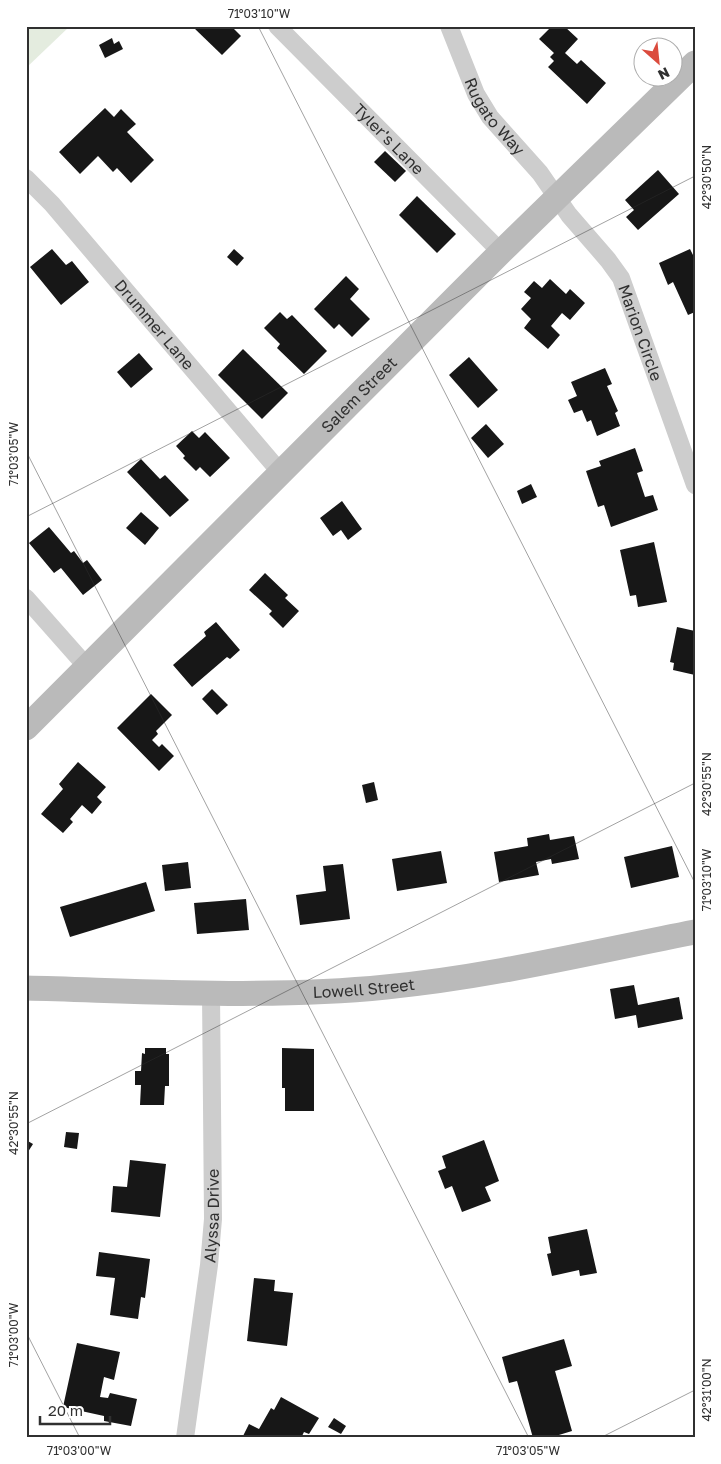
<svg xmlns="http://www.w3.org/2000/svg" width="721" height="1464" viewBox="0 0 721 1464" font-family="'Golos Text',sans-serif">
<style>
.green{fill:#e4ecdf}
.building{fill:#171717}
.lines{fill:none;stroke-linecap:round;stroke-linejoin:round}
.minor{stroke:#cdcdcd;stroke-width:18}
.secondary{stroke:#bababa;stroke-width:25}
.ticks{fill:none;stroke:#303030;stroke-width:1;stroke-opacity:0.45}
.labels{text-anchor:middle;dominant-baseline:central;stroke-width:5;stroke-linejoin:round;paint-order:stroke}
.street-label{font-size:16px;fill:#303030;stroke:#fff}
.neatline{fill:none;stroke:#303030;stroke-width:2}
.ticks-label{font-size:12px;text-anchor:middle;fill:#303030}
</style>
<rect width="100%" height="100%" fill="#fff"/>
<path class="green" d="M26,26H70L26,68Z"/>
<g class="building">
<path d="M195,26H231L241,36L222,55L194,28Z"/>
<path d="M552,26H564L578,39L565,53L577,64L581,60L606,83L587,104L548,67L554,61L550,57L554,53L539,39Z"/>
<path d="M112,38L114,44L119,41L123,49L105,58L99,45Z"/>
<path d="M105,108L114,117L121,109L136,124L127,132L154,160L131,183L117,168L113,172L98,156L80,174L59,152Z"/>
<path d="M385,151L406,171L395,182L374,162Z"/>
<path d="M658,170L679,194L638,230L626,217L634,210L625,200Z"/>
<path d="M417,196L456,234L437,253L399,215Z"/>
<path d="M52,249L66,265L72,261L89,282L61,305L30,267Z"/>
<path d="M234,249L244,258L237,266L227,257Z"/>
<path d="M690,249L695,259V312L688,315L673,282L668,285L659,263Z"/>
<path d="M346,276L359,289L350,299L370,319L352,337L339,324L334,329L314,309Z"/>
<path d="M550,279L566,294L570,289L585,303L570,320L562,313L551,326L560,335L548,349L524,328L531,319L521,309L531,298L524,292L534,281L542,288Z"/>
<path d="M280,312L287,319L292,315L327,351L304,374L277,348L280,344L264,328Z"/>
<path d="M243,349L288,393L262,419L218,375Z"/>
<path d="M139,353L153,369L131,388L117,372Z"/>
<path d="M469,357L498,390L478,408L449,375Z"/>
<path d="M605,368L612,384L607,386L618,411L615,413L620,426L597,436L591,420L587,422L582,410L574,413L568,400L577,396L571,382Z"/>
<path d="M486,424L504,444L488,458L471,438Z"/>
<path d="M192,431L199,438L205,432L230,458L210,477L200,467L196,471L183,458L185,456L176,446Z"/>
<path d="M635,448L643,471L637,473L645,497L653,495L658,510L611,527L604,505L598,507L586,471L601,466L599,461Z"/>
<path d="M141,459L160,479L165,475L189,500L170,517L127,472Z"/>
<path d="M531,484L537,497L522,504L517,491Z"/>
<path d="M342,501L362,529L348,540L341,530L333,536L320,518Z"/>
<path d="M141,512L159,528L145,545L126,528Z"/>
<path d="M49,527L71,553L74,551L83,563L87,560L102,580L83,595L61,568L54,573L29,543Z"/>
<path d="M654,542L667,602L638,607L636,595L630,596L620,550Z"/>
<path d="M265,573L288,595L285,598L299,611L283,628L269,614L272,611L249,590Z"/>
<path d="M216,622L240,650L230,659L227,657L192,687L173,665L206,636L204,632Z"/>
<path d="M677,627L695,631V675L673,670L674,663L670,662Z"/>
<path d="M212,689L228,705L217,715L202,699Z"/>
<path d="M151,694L172,715L156,731L158,734L152,740L159,747L162,744L174,756L159,771L117,728Z"/>
<path d="M78,762L106,787L97,797L102,802L92,814L82,805L70,819L73,822L63,833L41,814L63,789L59,784Z"/>
<path d="M374,782L378,800L366,803L362,785Z"/>
<path d="M549,834L550,840L574,836L579,859L552,864L551,859L536,862L539,875L499,882L494,852L528,846L527,838Z"/>
<path d="M672,846L679,877L631,888L624,857Z"/>
<path d="M441,851L447,883L397,891L392,859Z"/>
<path d="M188,862L191,888L165,891L162,865Z"/>
<path d="M343,864L350,919L300,925L296,895L326,891L323,866Z"/>
<path d="M146,882L155,911L70,937L60,907Z"/>
<path d="M246,899L249,930L197,934L194,903Z"/>
<path d="M634,985L638,1005L679,997L683,1019L638,1028L636,1015L615,1019L610,989Z"/>
<path d="M145,1048H166V1054H169V1086H165L164,1105H140L141,1085H135V1071H141L142,1053L145,1054Z"/>
<path d="M282,1048L314,1049V1111H285V1088H282Z"/>
<path d="M66,1132L79,1133L77,1149L64,1147Z"/>
<path d="M26,1140L33,1144L26,1155Z"/>
<path d="M484,1140L499,1181L485,1187L491,1201L462,1212L452,1186L445,1189L438,1171L446,1168L442,1156Z"/>
<path d="M130,1160L166,1164L160,1217L111,1212L113,1186L127,1187Z"/>
<path d="M587,1229L597,1273L580,1276L579,1270L552,1276L547,1254L551,1253L548,1237Z"/>
<path d="M99,1252L150,1259L145,1298L141,1297L138,1319L110,1315L115,1278L96,1276Z"/>
<path d="M254,1278L275,1280L274,1291L293,1293L287,1346L247,1341Z"/>
<path d="M564,1339L572,1366L555,1371L572,1431L549,1438H533L517,1381L509,1383L502,1357Z"/>
<path d="M77,1343L120,1352L114,1380L104,1377L100,1397L108,1398L110,1393L137,1399L131,1426L104,1421V1416L63,1407Z"/>
<path d="M281,1397L319,1418L309,1434L304,1432L301,1438H242L249,1424L259,1429L271,1408L274,1410Z"/>
<path d="M334,1418L346,1426L341,1434L328,1427Z"/>
</g>
<g class="lines">
<g class="minor">
<path id="s1" d="M277,26L501,252"/>
<path id="s2" d="M449,26L476,94L490,117L540,173L569,215L608,260L621,278L695,485"/>
<path id="s3" d="M26,178L52,204L281,473"/>
<path d="M26,598L87,667"/>
<path id="s4" d="M185,1438L209,1265L213,1219L211,992"/>
</g>
<g class="secondary">
<path id="s5" d="M26,728L501,252L695,63"/>
<path id="s6" d="M26,988C145,991 268,999 386,987C490,977 592,952 695,932"/>
</g>
</g>
<path class="ticks" d="M258,26L695,883M26,451L529,1438M26,517L695,176M26,1124L695,783M26,1332L80,1438M600,1438L695,1390"/>
<g class="labels">
<g class="street-label">
<text stroke="none"><textPath href="#s2" startOffset="102">Rugato Way</textPath></text>
<text stroke="none"><textPath href="#s1" startOffset="159">Tyler's Lane</textPath></text>
<text stroke="none"><textPath href="#s3" startOffset="195">Drummer Lane</textPath></text>
<text stroke="none"><textPath href="#s2" startOffset="366">Marion Circle</textPath></text>
<text stroke="none"><textPath href="#s5" startOffset="471">Salem Street</textPath></text>
<text stroke="none"><textPath href="#s6" startOffset="338">Lowell Street</textPath></text>
<text stroke="none"><textPath href="#s4" startOffset="224">Alyssa Drive</textPath></text>
</g>
</g>
<rect width="721" height="1464" fill="none" stroke="#ffffff" stroke-width="55"/>
<g transform="translate(658 62) rotate(153)"><circle r="24" fill="#ffffff" stroke="#acacac"/>
<path d="M0-4L9 19L0 12L-9 19Z" fill="#db4b3d"/>
<text y="-8" font-size="14" font-weight="bold" text-anchor="middle" fill="#303030">N</text>
</g>
<path d="M40 1416v8h70v-8" fill="none" stroke="#303030" stroke-width="2.5"/>
<text x="48" y="1416" font-size="15" fill="#303030" stroke="#ffffff" stroke-width="4" paint-order="stroke">20 m</text>
<rect x="28" y="28" width="666" height="1408" class="neatline"/>
<g class="ticks-label">
<text x="259" y="18">71°03'10"W</text>
<text transform="translate(707 177) rotate(-90)" y="4">42°30'50"N</text>
<text transform="translate(14 454) rotate(-90)" y="4">71°03'05"W</text>
<text transform="translate(707 784) rotate(-90)" y="4">42°30'55"N</text>
<text transform="translate(707 880) rotate(-90)" y="4">71°03'10"W</text>
<text transform="translate(14 1123) rotate(-90)" y="4">42°30'55"N</text>
<text transform="translate(14 1335) rotate(-90)" y="4">71°03'00"W</text>
<text transform="translate(707 1390) rotate(-90)" y="4">42°31'00"N</text>
<text x="79" y="1455">71°03'00"W</text>
<text x="528" y="1455">71°03'05"W</text>
</g>
</svg>
